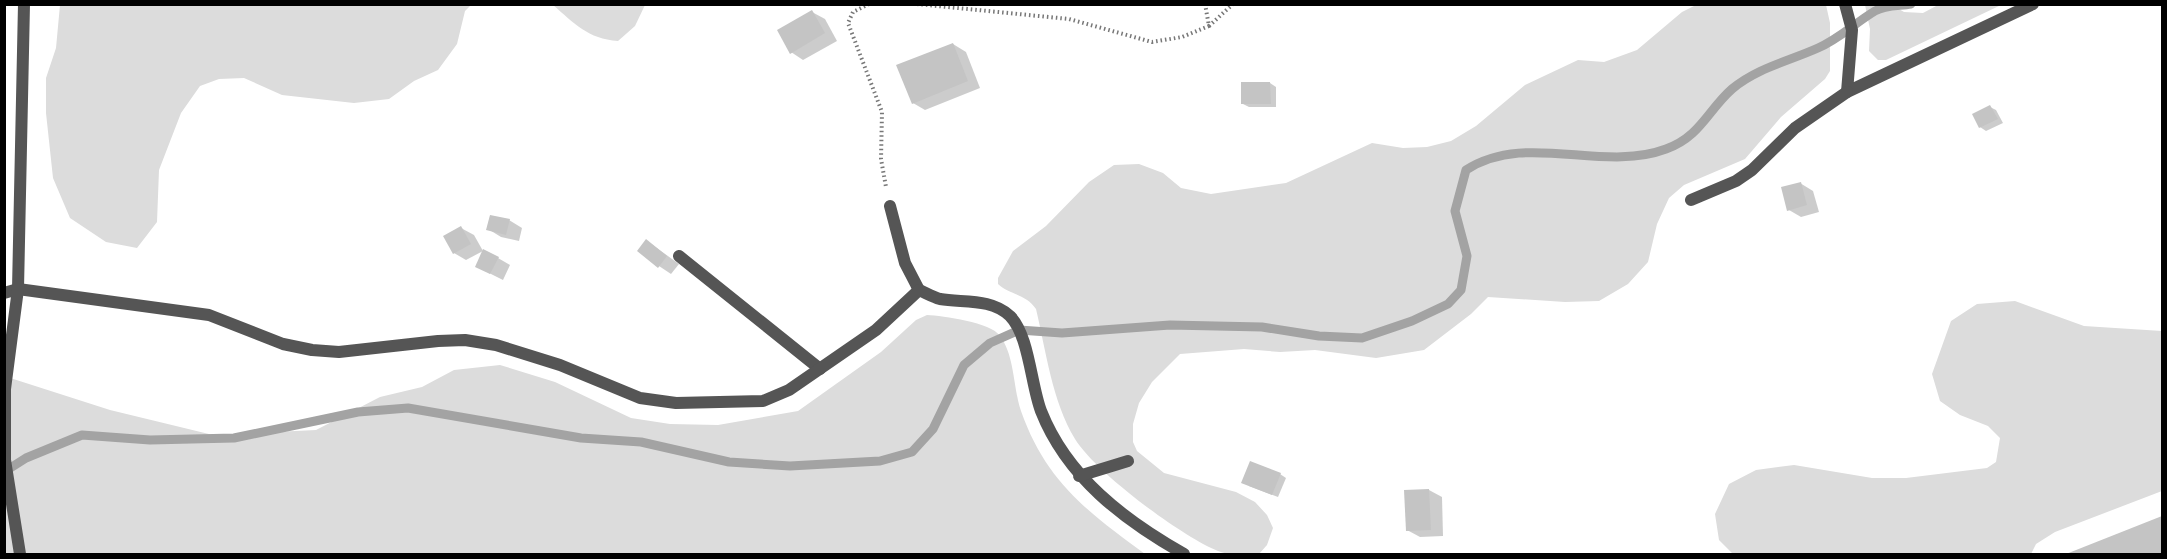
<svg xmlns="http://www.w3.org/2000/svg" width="2167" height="559" viewBox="0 0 2167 559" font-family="'PT Sans Narrow',sans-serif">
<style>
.green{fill:#dcdcdc}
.shadow{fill:#0003}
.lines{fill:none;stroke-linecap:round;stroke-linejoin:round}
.stream{stroke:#a3a3a3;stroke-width:9}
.building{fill:#c4c4c4}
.path{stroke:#777;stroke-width:4;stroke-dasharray:1.5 3;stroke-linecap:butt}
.service{stroke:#555;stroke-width:12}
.minor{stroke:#555;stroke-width:12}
</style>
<rect width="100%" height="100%" fill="#fff"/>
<g class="green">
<path d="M60,5V4L471,5L465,11L457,44L438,70L414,81L389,99L354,103L282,95L244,78L219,79L200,86L181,113L159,170L157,222L137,248L106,242L70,218L53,178L46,113V78L56,48Z"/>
<path d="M553,5H645L635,26L618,41C588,39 574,23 553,5Z"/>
<path d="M1696,5H1826L1830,23V71L1825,79L1781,117L1745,159L1684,185L1669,198L1657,224L1648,262L1628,284L1599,301L1565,302L1488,297L1471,314L1424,350L1376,358L1315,350L1280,352L1244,349L1180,354L1152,382L1139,403L1133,424V442L1137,451L1164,473L1236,492L1255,502L1267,515L1273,528L1267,545L1259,554C1246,554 1230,556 1218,551C1181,536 1096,473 1075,439C1052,401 1046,351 1036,309C1026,294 1010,295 998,284V278L1013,251L1046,226L1089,182L1114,165L1139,164L1163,173L1181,188L1211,194L1286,183L1372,143L1403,148L1427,147L1451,141L1476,126L1525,85L1578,60L1604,62L1637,50L1682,12Z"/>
<path d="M1865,5H1892L1904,12L1923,13L1938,5H2001L1886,60H1878L1869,51L1870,29Z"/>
<path d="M2015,301L2084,326L2162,331V491L2055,532L2036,544L2031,554H1733L1719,540L1715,514L1729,484L1756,470L1794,465L1872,478H1906L1987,468L1996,462L2000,438L1988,426L1960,415L1940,401L1932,374L1951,321L1977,304Z"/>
<path d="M927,315C943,316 991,322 1000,336C1015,356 1013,388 1021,411C1046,482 1088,512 1145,554H5L4,376L110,410L213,435L316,430L380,397L422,387L454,370L500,365L555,382L631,418L670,424L718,425L798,411L881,352L916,320Z"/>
</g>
<g class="shadow">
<path d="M812,12L825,19L837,41L803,60L791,52Z"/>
<path d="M953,44L966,52L980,88L925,110L913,103Z"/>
<path d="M1270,83L1276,87V107H1249L1243,104Z"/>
<path d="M1990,107L1996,110L2003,123L1986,131L1980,127Z"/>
<path d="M1800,183L1813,191L1819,212L1801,217L1789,210Z"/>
<path d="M509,220L522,228L519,241L501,237L488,229Z"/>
<path d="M461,228L474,235L483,251L466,260L454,253Z"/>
<path d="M647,241L679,264L671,274L659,266Z"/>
<path d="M498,258L510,265L503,280L489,273Z"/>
<path d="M1280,474L1286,478L1278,497L1249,486Z"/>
<path d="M1429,490L1442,497L1443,536L1420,537L1407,530Z"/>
<path d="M2162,518V554H2070Z"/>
</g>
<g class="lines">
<path class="stream" d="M4,472L26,458L82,435L150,440L234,438L358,412L408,408L581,438L641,442L729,462L790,466L880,461L912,452L933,429L964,365L990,343L1019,330L1062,333L1170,325L1262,327L1319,336L1362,338L1412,321L1448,304L1461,290L1467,256L1455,211L1466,170C1526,131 1602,173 1666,149C1700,137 1708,110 1732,89C1757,68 1789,61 1818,48C1839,39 1855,23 1875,11C1885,5 1899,6 1911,4"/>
</g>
<g class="building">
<path d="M812,10L825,33L790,54L777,30Z"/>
<path d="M953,43L968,81L912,104L896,65Z"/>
<path d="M1241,82H1270L1271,104H1241Z"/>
<path d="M1990,105L1998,119L1979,128L1972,114Z"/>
<path d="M1801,182L1807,205L1787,211L1781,187Z"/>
<path d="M490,215L510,219L506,235L486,230Z"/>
<path d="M461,226L471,244L453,254L443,236Z"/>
<path d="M646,239L667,256L658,268L637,251Z"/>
<path d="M483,249L499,257L490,274L475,267Z"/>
<path d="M1250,461L1281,473L1272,495L1241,483Z"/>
<path d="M1429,489L1431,530L1406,531L1404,490Z"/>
<path d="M2162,516V554H2066Z"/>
</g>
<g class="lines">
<g class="path">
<path d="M869,4L853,12L848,23L882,112L881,159L886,187"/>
<path d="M917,4L1069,19L1152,42L1182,37L1209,26L1205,4"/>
<path d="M1209,26L1233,4"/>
</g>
<g class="service">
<path d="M1845,4L1852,30L1847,92L2033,4"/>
<path d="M1691,200L1736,181L1752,170L1795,128L1847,92"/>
<path d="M890,206L905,263L919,290"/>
<path d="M679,256L820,369"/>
<path d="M4,293L18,289L209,315L283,344L312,350L339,352L438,341L465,340L496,345L560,365L640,398L676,403L763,401L789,390L876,330L919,290C926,293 933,297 940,299C963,303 991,298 1010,316C1029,335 1031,385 1041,411C1067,477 1124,520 1184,554"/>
<path d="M1079,476L1128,461"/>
</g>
<path class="minor" d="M20,554L5,460V389L18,289L24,4"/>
</g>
<rect width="2167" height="559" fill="none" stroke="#000000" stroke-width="12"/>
</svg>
